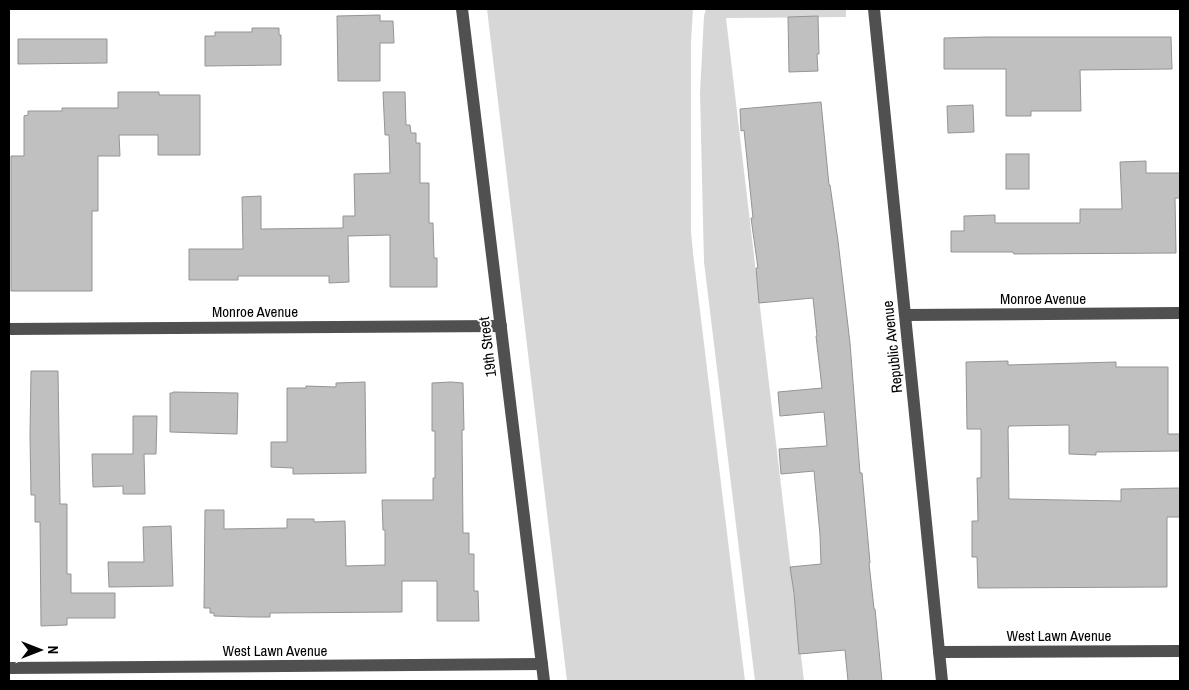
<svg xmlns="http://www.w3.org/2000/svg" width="1189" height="690" viewBox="0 0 1189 690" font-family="'Archivo Narrow',sans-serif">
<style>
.green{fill:#d7d7d7}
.building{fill:#c0c0c0;stroke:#949494}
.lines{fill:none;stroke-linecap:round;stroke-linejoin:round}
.minor{stroke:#505050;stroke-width:12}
.labels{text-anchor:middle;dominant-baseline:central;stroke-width:4;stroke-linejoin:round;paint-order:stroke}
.street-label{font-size:15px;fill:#000;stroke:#fff}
</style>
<rect width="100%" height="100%" fill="#fff"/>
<g class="green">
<path d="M487,9H693L691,42V231L693,253L745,681H567Z"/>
<path d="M706,9H846V17L726,18L804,681H755L704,262L700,93L704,16Z"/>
</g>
<g class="building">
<path d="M380,15V21H393L394,43H380V81H338L337,16Z"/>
<path d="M818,16L819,54H817L818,71L789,72L788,17Z"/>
<path d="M252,28H279V35H281V65L205,66V36H215V32H252Z"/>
<path d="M987,37H1171L1172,69L1080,70L1081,111H1031V116H1006V69H944V38Z"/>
<path d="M18,39H107V63L18,64Z"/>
<path d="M118,92H159V95H200V155H158V135H119L120,156H98V211H92V291H11V156H24V116L28,115V111H62V108H118Z"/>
<path d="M383,92H405L406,125H410L411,133H416V143H420V183H429V223H433L434,258H437V287H390V235L348,236L349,282L329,283V276H238V280H189V249H243L242,197L261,196V229L343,228V216H355L354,174L390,173L389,135H385Z"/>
<path d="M821,102L829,185H830L838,241L850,343L860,473H862L870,563H869L874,609H875L882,681H848L845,650L799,654L794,593L790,567L821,564L820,535L814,471L781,474L779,449L827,446L824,412L780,416L778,392L822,388L816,336H817L813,298L759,303L756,268H758L751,218H753L744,130L741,131L740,109Z"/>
<path d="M973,105L974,132L948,133L947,106Z"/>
<rect x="1006" y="154" width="23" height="35"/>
<path d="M1146,161V173H1180V198H1175L1176,253L1014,254L1013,252H951V231H964V216L995,215V223H1080V209H1122L1120,162Z"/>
<path d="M1008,361V365L1116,362V367H1168V434H1180V451L1096,452V455L1069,454V425L1009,426L1008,429L1009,499L1121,501V489L1180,488V517H1167V587L978,588L977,557H972V521H978L977,478H981V429H967L966,362Z"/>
<path d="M31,371H58L60,504H67V574H71V593H115V618H67V625L41,626L40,522H35V495H31L30,435Z"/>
<path d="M365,382L366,473L293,474V468L271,467V442H287V388H306V386L336,387V383Z"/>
<path d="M451,382L463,383L464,430H462L463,533H469V554H474V591H478L479,621H437V581H402V612L270,613V617H251L214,616V613H210V608H204L205,510H224V529L287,528V519H314V522L345,521L346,566L385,565V530H383L382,500H433V478H435V431H432V383Z"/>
<path d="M173,392L238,393L237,434L170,432V393H173Z"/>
<path d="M133,416H157L156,454H144L145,494H123V486L93,487L92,454H133Z"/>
<path d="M171,526L173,586L109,587L108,562H144L143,527Z"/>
</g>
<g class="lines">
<g class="minor">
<path d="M462,9L544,681"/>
<path d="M874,9L942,681"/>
<path d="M906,315L1180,313"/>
<path d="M9,329L501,326"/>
<path d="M939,652L1180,651"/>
<path d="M9,668L542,664"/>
</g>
</g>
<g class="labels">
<g class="street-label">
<text x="1043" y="298">Monroe Avenue</text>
<text x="255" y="311">Monroe Avenue</text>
<text transform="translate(487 347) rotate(-97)">19th Street</text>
<text transform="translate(892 347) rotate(-96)">Republic Avenue</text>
<text x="1059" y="635">West Lawn Avenue</text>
<text x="275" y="650">West Lawn Avenue</text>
</g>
</g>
<rect width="1189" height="690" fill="none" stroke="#000000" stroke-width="20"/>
<g transform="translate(40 650) rotate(90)" stroke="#ffffff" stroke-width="4" paint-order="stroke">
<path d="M0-4L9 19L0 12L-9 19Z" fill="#000000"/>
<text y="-8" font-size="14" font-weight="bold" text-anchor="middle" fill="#000000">N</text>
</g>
</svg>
